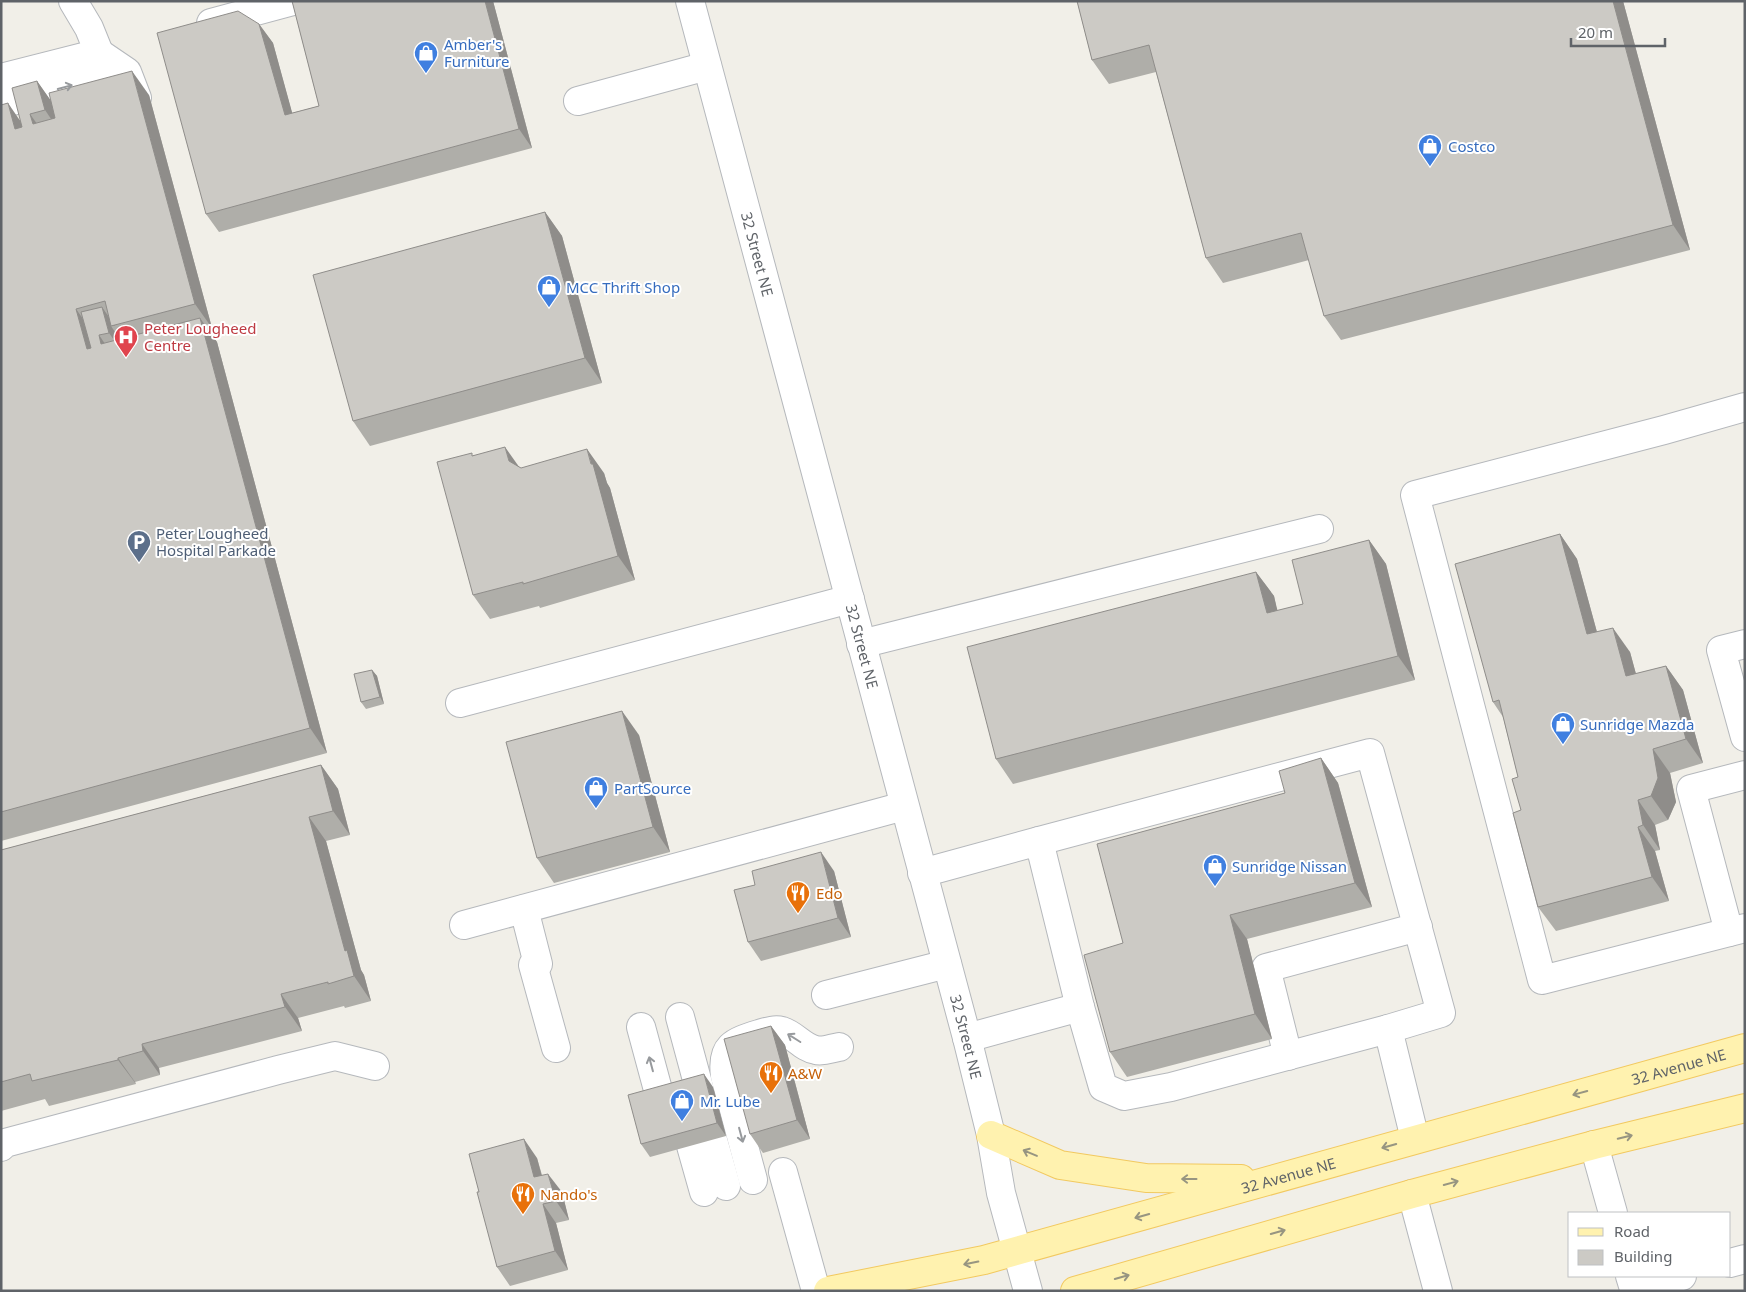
<svg xmlns="http://www.w3.org/2000/svg" width="1746" height="1292" viewBox="0 0 1746 1292" font-family="'Noto Sans',sans-serif">
<style>
.lines{fill:none;stroke-linecap:round;stroke-linejoin:round}
.minor-casing{stroke:#b5b8bc;stroke-width:30}
.major-casing{stroke:#f2c960;stroke-width:30}
.minor{stroke:#fff;stroke-width:28}
.major{stroke:#fff2af;stroke-width:28}
.wall{fill:#afaea9}
.shaded-wall{fill:#8f8d8a}
.building{fill:#cccac5;stroke:#8f8d8a}
.oneway{stroke:#979a9d}
.oneway2{stroke:#979581}
.labels{text-anchor:middle;dominant-baseline:central;stroke-width:4;stroke-linejoin:round;paint-order:stroke}
.shop-label{font-size:15px;fill:#366cbe;stroke:#fff;text-anchor:start}
.street-label{font-size:15px;fill:#5f6368;stroke:#fff}
.health-label{font-size:15px;fill:#be3a42;stroke:#fff;text-anchor:start}
.service-label{font-size:15px;fill:#4e5e75;stroke:#fff;text-anchor:start}
.food-label{font-size:15px;fill:#c56008;stroke:#fff;text-anchor:start}
</style>
<rect width="100%" height="100%" fill="#f1efe8"/>
<g class="lines">
<g class="minor-casing">
<g id="minor">
<path d="M73,1L89,28L106,70"/>
<path id="s1" d="M690,1L967,1038L991,1135L1001,1193L1028,1291"/>
<path d="M211,23L293,1"/>
<path d="M1,78L99,53L127,72L137,98"/>
<path d="M578,101L707,66"/>
<path d="M1,104L108,76"/>
<path d="M1745,407L1664,430L1415,495L1542,980L1745,928"/>
<path d="M861,644L1319,529"/>
<path d="M1745,644L1721,650L1745,737"/>
<path d="M460,703L850,599"/>
<path d="M1039,841L1370,753L1441,1013L1388,1029"/>
<path d="M922,873L1039,841L1080,1007"/>
<path d="M524,909L538,964"/>
<path d="M464,925L904,806"/>
<path d="M1729,932L1691,789L1745,775"/>
<path d="M533,965L556,1048"/>
<path d="M826,995L947,964"/>
<path d="M680,1017L700,1091"/>
<path d="M641,1027L661,1101"/>
<path d="M967,1038L1080,1007L1103,1087L1124,1096L1171,1087L1388,1029L1415,1139"/>
<path d="M1288,1056L1266,968L1418,927"/>
<path d="M713,1140L726,1186"/>
<path d="M1594,1145L1613,1213"/>
<path d="M691,1146L704,1192"/>
<path d="M1,1147L5,1143L278,1070L335,1056L375,1066"/>
<path d="M783,1172L816,1291"/>
<path d="M753,1180L725,1076C721,1046 733,1042 759,1034C766,1032 774,1029 782,1031C795,1035 803,1048 816,1050C823,1052 832,1048 839,1047"/>
<path d="M1412,1194L1438,1291"/>
<path d="M1730,1263L1745,1259"/>
<path d="M1630,1276L1634,1289L1682,1276"/>
</g>
</g>
<g class="major-casing">
<g id="major">
<path d="M991,1135L1060,1165L1146,1178L1241,1179"/>
<path id="s2" d="M828,1291L984,1260L1745,1048"/>
<path d="M1075,1291L1412,1194L1594,1145L1745,1108"/>
</g>
</g>
<use href="#minor" class="minor"/>
<use href="#major" class="major"/>
</g>
<g class="wall">
<path d="M292,1H493L532,148L219,232L206,214L259,24L273,43L292,113L319,106Z"/>
<path d="M1077,1H1623L1690,250L1341,340L1324,316L1309,260L1223,283L1206,258L1156,72L1109,84L1092,60Z"/>
<path d="M37,81L50,100L149,95L212,328L208,330L217,342L327,753L1,841V105L21,121Z"/>
<path d="M545,212L562,236L602,383L370,446L353,421Z"/>
<path d="M473,455L521,468L604,473L607,483L610,488L635,580L540,608L539,606L490,619L473,595Z"/>
<path d="M1560,534L1577,559L1597,632L1630,652L1636,674L1666,666L1683,690L1703,763L1670,773L1676,802L1668,820L1655,825L1660,850L1655,851L1669,901L1556,931L1538,907L1521,810L1518,777L1503,717L1493,702Z"/>
<path d="M1369,540L1386,564L1415,680L1013,784L996,759L1256,572L1274,596L1277,611L1303,604Z"/>
<path d="M372,670L377,676L384,704L366,709L361,702Z"/>
<path d="M639,735L670,852L554,883L537,858Z"/>
<path d="M1321,758L1338,783L1372,907L1247,939L1272,1039L1127,1077L1110,1052L1123,943L1285,793Z"/>
<path d="M321,765L338,789L350,835L326,841L361,970L364,975L371,1001L345,1008L344,1006L298,1018L302,1031L159,1068L160,1075L135,1082L136,1084L49,1106L45,1099L1,1111V850Z"/>
<path d="M834,871L851,937L761,961L748,942L755,885Z"/>
<path d="M771,1026L785,1045L810,1139L763,1153L750,1134Z"/>
<path d="M713,1087L726,1136L650,1157L641,1144Z"/>
<path d="M537,1158L542,1175L562,1192L569,1220L556,1223L568,1270L510,1286L497,1267L479,1192Z"/>
</g>
<g class="shaded-wall">
<path d="M485,1H493L532,148L519,129Z"/>
<path d="M1613,1H1623L1690,250L1673,225Z"/>
<path d="M259,24L273,43L298,134L285,115Z"/>
<path d="M132,71L149,95L212,328L195,304Z"/>
<path d="M37,81L54,105L62,135L45,110Z"/>
<path d="M8,103L25,128L15,129Z"/>
<path d="M30,114L47,138L33,124Z"/>
<path d="M545,212L562,236L602,383L585,358Z"/>
<path d="M102,307L115,326H111L121,341L126,357L109,333Z"/>
<path d="M76,309L93,333L104,374L87,349Z"/>
<path d="M200,318L217,342L327,753L310,728Z"/>
<path d="M99,335L116,360L101,344Z"/>
<path d="M505,447L522,471L509,461Z"/>
<path d="M587,449L604,473L607,483L610,488L635,580L618,556Z"/>
<path d="M1560,534L1577,559L1604,658L1587,634Z"/>
<path d="M1369,540L1386,564L1415,680L1398,656Z"/>
<path d="M1256,572L1274,596L1284,638L1267,613Z"/>
<path d="M1613,628L1630,652L1643,700L1626,676Z"/>
<path d="M1666,666L1683,690L1703,763L1686,739Z"/>
<path d="M372,670L377,676L384,704L380,697Z"/>
<path d="M622,711L639,735L670,852L653,827Z"/>
<path d="M1653,749L1670,773L1676,802L1668,820L1651,796Z"/>
<path d="M1321,758L1338,783L1372,907L1355,883Z"/>
<path d="M321,765L338,789L350,835L333,811Z"/>
<path d="M1638,800L1655,825L1660,850L1643,825Z"/>
<path d="M309,817L326,841L361,970L364,975L371,1001L354,976L345,951Z"/>
<path d="M1638,827L1655,851L1669,901L1652,877Z"/>
<path d="M821,852L834,871L851,937L838,918Z"/>
<path d="M1230,915L1247,939L1272,1039L1255,1014Z"/>
<path d="M281,994L298,1018L302,1031L285,1007Z"/>
<path d="M771,1026L785,1045L810,1139L797,1120Z"/>
<path d="M142,1044L159,1068L160,1075L143,1051Z"/>
<path d="M118,1058L135,1082L136,1084L118,1060Z"/>
<path d="M704,1074L713,1087L726,1136L717,1123Z"/>
<path d="M524,1139L537,1158L547,1196L534,1177Z"/>
<path d="M548,1174L562,1192L569,1220L556,1201Z"/>
<path d="M543,1204L556,1223L568,1270L555,1251Z"/>
</g>
<g class="building">
<path d="M292,1H485L519,129L206,214L157,33L238,11L259,24L285,115L319,106Z"/>
<path d="M1077,1H1613L1673,225L1324,316L1301,233L1206,258L1149,45L1092,60Z"/>
<path d="M132,71L195,304L111,326L105,301L76,309L87,349L91,348L81,312L102,307L109,333L99,335L101,344L200,318L310,728L1,812V105L8,103L15,129L22,127L12,88L37,81L45,110L30,114L33,124L55,118L49,93Z"/>
<path d="M545,212L585,358L353,421L313,275Z"/>
<path d="M505,447L509,461L521,468L587,449L591,464H593L618,556L523,584V582L473,595L437,462L472,453V456Z"/>
<path d="M1560,534L1587,634L1613,628L1626,676L1666,666L1686,739L1653,749L1658,778L1651,796L1638,800L1643,825L1638,827L1652,877L1538,907L1513,813L1521,810L1512,779L1518,777L1499,700L1493,702L1455,564Z"/>
<path d="M1369,540L1398,656L996,759L967,647L1256,572L1267,613L1303,604L1292,560Z"/>
<path d="M372,670L380,697L361,702L354,674Z"/>
<path d="M622,711L653,827L537,858L506,742Z"/>
<path d="M1321,758L1355,883L1230,915L1255,1014L1110,1052L1084,955L1123,943L1097,844L1285,793L1279,771Z"/>
<path d="M321,765L333,811L309,817L345,951L347,950L354,976L328,984V982L281,994L285,1007L142,1044L143,1051L118,1058V1060L32,1081L30,1074L1,1082V850Z"/>
<path d="M821,852L838,918L748,942L734,890L755,885L752,871Z"/>
<path d="M771,1026L797,1120L750,1134L724,1039Z"/>
<path d="M704,1074L717,1123L641,1144L628,1095Z"/>
<path d="M524,1139L534,1177L548,1174L556,1201L543,1204L555,1251L497,1267L477,1192H479L469,1154Z"/>
</g>
<defs><path id="oneway-shaft" d="M-6 0H5M1.5-3L5.5 0L1.5 3" fill="none" stroke-width="1.6" stroke-linecap="round" stroke-linejoin="round" transform="scale(1.25)"/></defs>
<g class="oneway">
<use href="#oneway-shaft" transform="translate(65 87) rotate(-15)"/>
<use href="#oneway-shaft" transform="translate(794 1038) rotate(-148)"/>
<use href="#oneway-shaft" transform="translate(651 1064) rotate(-105)"/>
<use href="#oneway-shaft" transform="translate(741 1135) rotate(75)"/>
</g>
<g class="oneway2">
<use href="#oneway-shaft" transform="translate(1580 1093) rotate(165)"/>
<use href="#oneway-shaft" transform="translate(1625 1137) rotate(-14)"/>
<use href="#oneway-shaft" transform="translate(1389 1146) rotate(164)"/>
<use href="#oneway-shaft" transform="translate(1030 1153) rotate(-157)"/>
<use href="#oneway-shaft" transform="translate(1189 1179) rotate(-180)"/>
<use href="#oneway-shaft" transform="translate(1451 1183) rotate(-15)"/>
<use href="#oneway-shaft" transform="translate(1142 1216) rotate(164)"/>
<use href="#oneway-shaft" transform="translate(1278 1232) rotate(-16)"/>
<use href="#oneway-shaft" transform="translate(971 1263) rotate(169)"/>
<use href="#oneway-shaft" transform="translate(1122 1277) rotate(-16)"/>
</g>
<defs>
<g id="shop-pin" transform="scale(1.25)"><path d="M0 17L-7.5 6A9.5 9.5 0 1 1 7.5 6Z" fill="#3f7fe0" stroke="#fff"/><path d="M-5-2.5h2.3a2.7 3.5 0 0 1 5.4 0H5L5.5 6h-11ZM-1.5-2.5h3a1.5 2.3 0 0 0-3 0Z" fill="#fff"/></g>
<g id="hospital-pin" transform="scale(1.25)"><path d="M0 17L-7.5 6A9.5 9.5 0 1 1 7.5 6Z" fill="#e0444e" stroke="#fff"/><path d="M-5-5h3v3.5h4V-5h3V5h-3V1.5h-4V5h-3Z" fill="#fff"/></g>
<g id="parking-pin" transform="scale(1.25)"><path d="M0 17L-7.5 6A9.5 9.5 0 1 1 7.5 6Z" fill="#5c6f8a" stroke="#fff"/><path d="M-3.5-5.5H1a3.5 3.5 0 0 1 0 7H-1V5.5H-3.5ZM-1-3.4V-.6H.8a1.4 1.4 0 0 0 0-2.8Z" fill="#fff"/></g>
<g id="restaurant-pin" transform="scale(1.25)"><path d="M0 17L-7.5 6A9.5 9.5 0 1 1 7.5 6Z" fill="#e8710a" stroke="#fff"/><path d="M-5-6h1v4h1v-4h1v4h1v-4h1v5L-1.5 .5V6h-2V.5L-5-1ZM5-6V6H3V1.5H1.5Q1.5-4 5-6Z" fill="#fff"/></g>
</defs>
<g fill-rule="evenodd">
<use href="#shop-pin" x="426" y="53"/>
<use href="#shop-pin" x="1430" y="146"/>
<use href="#shop-pin" x="549" y="287"/>
<use href="#hospital-pin" x="126" y="337"/>
<use href="#parking-pin" x="139" y="542"/>
<use href="#shop-pin" x="1563" y="724"/>
<use href="#shop-pin" x="596" y="788"/>
<use href="#shop-pin" x="1215" y="866"/>
<use href="#restaurant-pin" x="798" y="893"/>
<use href="#restaurant-pin" x="771" y="1073"/>
<use href="#shop-pin" x="682" y="1101"/>
<use href="#restaurant-pin" x="523" y="1194"/>
</g>
<g class="labels">
<g class="shop-label">
<text x="444" y="44">Amber's<tspan x="444" dy="17">Furniture</tspan></text>
<text x="1448" y="146">Costco</text>
<text x="566" y="287">MCC Thrift Shop</text>
<text x="1580" y="724">Sunridge Mazda</text>
<text x="614" y="788">PartSource</text>
<text x="1232" y="866">Sunridge Nissan</text>
<text x="700" y="1101">Mr. Lube</text>
</g>
<g class="street-label">
<text stroke="none"><textPath href="#s1" startOffset="262">32 Street NE</textPath></text>
<text stroke="none"><textPath href="#s1" startOffset="668">32 Street NE</textPath></text>
<text stroke="none"><textPath href="#s1" startOffset="1072">32 Street NE</textPath></text>
<text stroke="none"><textPath href="#s2" startOffset="880">32 Avenue NE</textPath></text>
<text stroke="none"><textPath href="#s2" startOffset="475">32 Avenue NE</textPath></text>
</g>
<g class="health-label">
<text x="144" y="328">Peter Lougheed<tspan x="144" dy="17">Centre</tspan></text>
</g>
<g class="service-label">
<text x="156" y="533">Peter Lougheed<tspan x="156" dy="17">Hospital Parkade</tspan></text>
</g>
<g class="food-label">
<text x="816" y="893">Edo</text>
<text x="788" y="1073">A&amp;W</text>
<text x="540" y="1194">Nando's</text>
</g>
</g>
<rect width="1746" height="1292" fill="none" stroke="#5f6368" stroke-width="5"/>
<rect x="1568" y="1212" width="162" height="65" fill="#ffffff" stroke="#bfc1c3"/>
<rect x="1578" y="1228" width="25" height="8" fill="#fff2af" stroke="#bfc1c3"/>
<text x="1614" y="1237" font-size="15" fill="#5f6368">Road</text>
<rect x="1578" y="1250" width="25" height="15" fill="#cccac5" stroke="#bfc1c3"/>
<text x="1614" y="1262" font-size="15" fill="#5f6368">Building</text>
<path d="M1571 38v8h94v-8" fill="none" stroke="#5f6368" stroke-width="2.5"/>
<text x="1578" y="38" font-size="15" fill="#5f6368" stroke="#ffffff" stroke-width="4" paint-order="stroke">20 m</text>
</svg>
